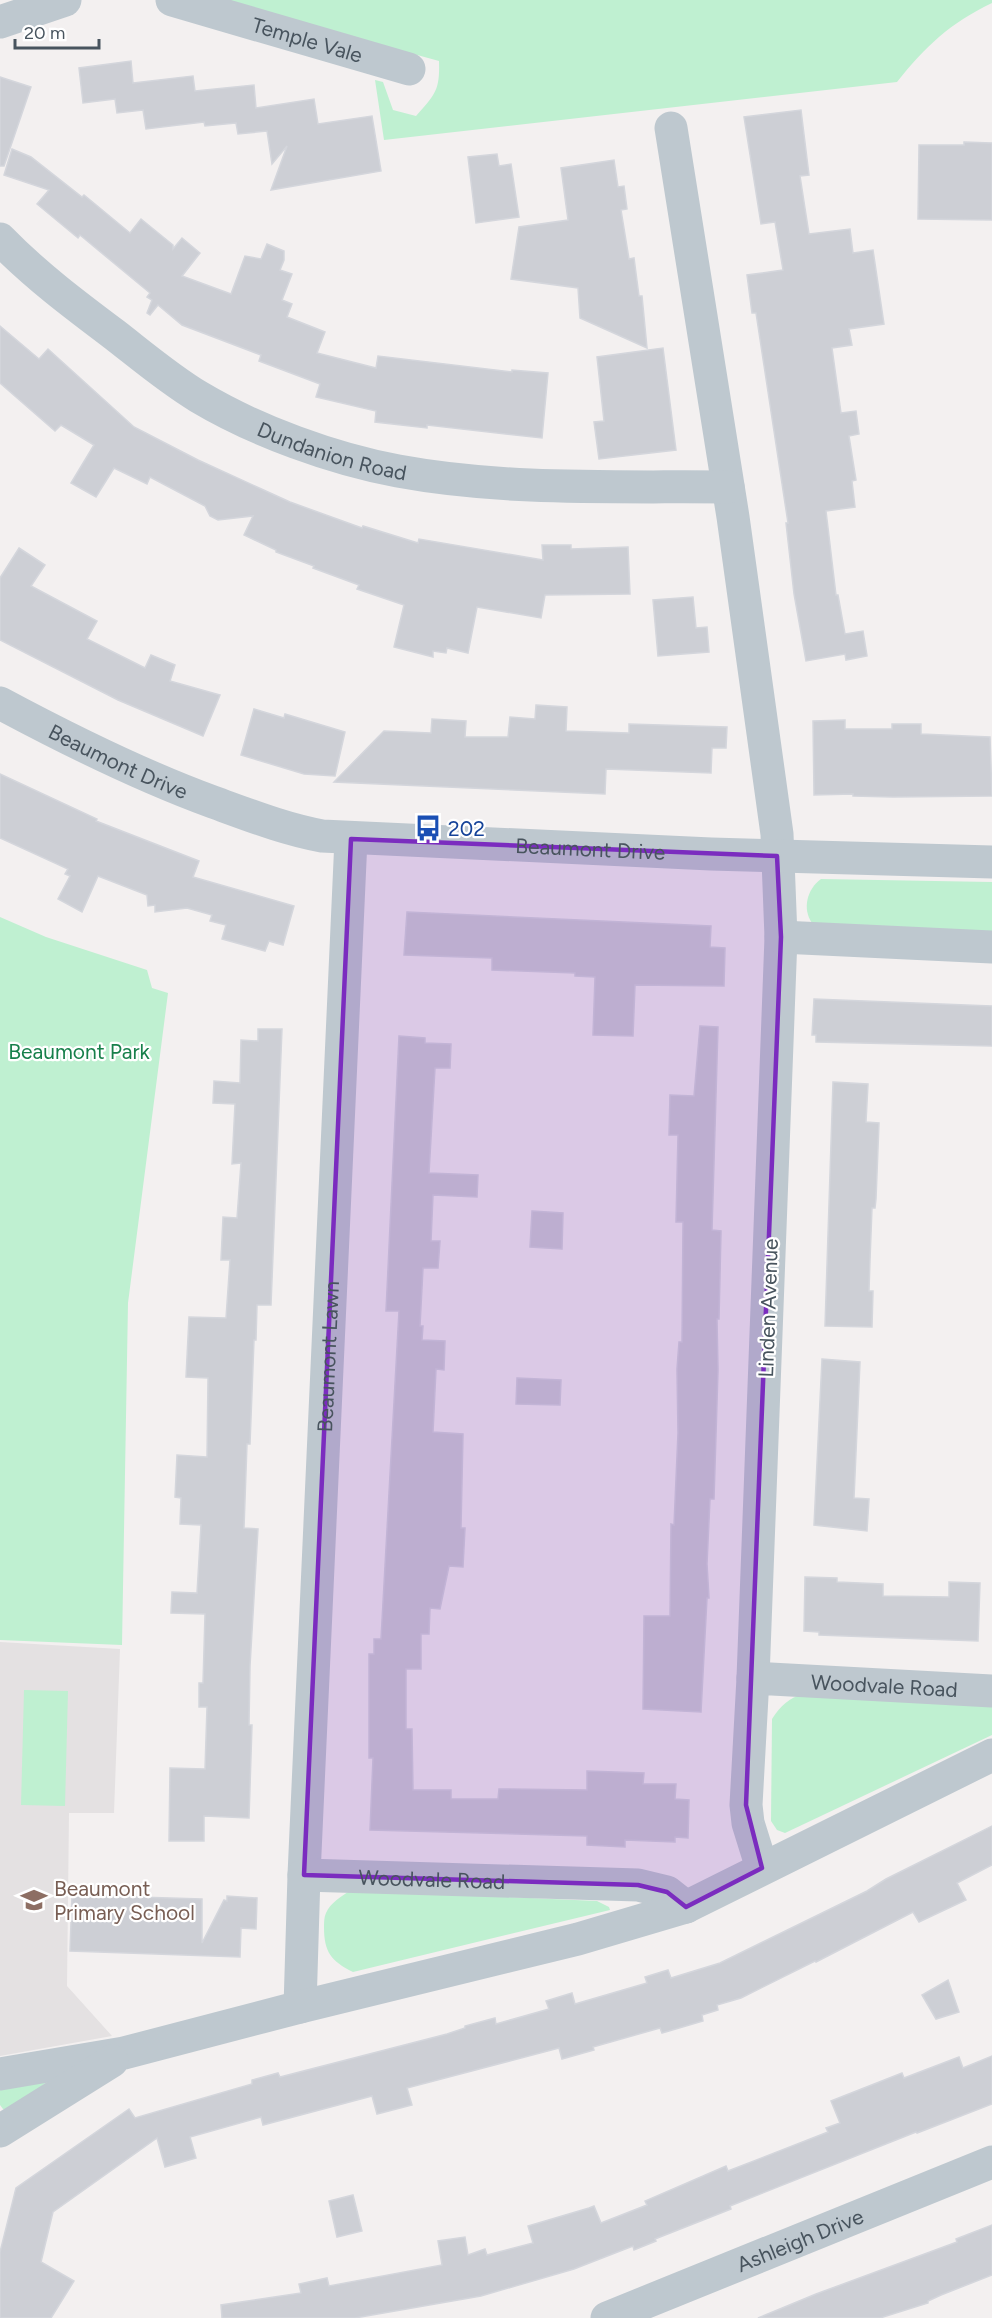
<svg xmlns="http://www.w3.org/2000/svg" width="992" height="2318" viewBox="0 0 992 2318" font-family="Figtree,sans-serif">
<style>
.education{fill:#e4e1e2}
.green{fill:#bff0d1}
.building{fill:#cdcfd5;stroke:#d4d6dc;stroke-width:1.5}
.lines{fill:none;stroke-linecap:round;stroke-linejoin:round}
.minor{stroke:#bec8cf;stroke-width:33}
.tertiary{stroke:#bec8cf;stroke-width:33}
.marked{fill:#7b2cbf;fill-opacity:0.2;stroke:#7b2cbf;stroke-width:4.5;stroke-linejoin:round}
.labels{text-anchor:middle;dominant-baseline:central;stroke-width:4.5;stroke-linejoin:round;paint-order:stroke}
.street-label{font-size:21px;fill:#48545e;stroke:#fff}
.transit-label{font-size:21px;fill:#164399;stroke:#fff;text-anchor:start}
.park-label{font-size:21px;fill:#17804b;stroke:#fff}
.education-label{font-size:21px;fill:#785e54;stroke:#fff;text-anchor:start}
</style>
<rect width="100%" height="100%" fill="#f3f0f0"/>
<path class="education" d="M0,1642L120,1649L114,1813H69L67,1986L112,2036L0,2056Z"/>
<g class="green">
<path d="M218,0H992V3C950,23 926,46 897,82L384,140L375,80L383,82L393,110L416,116C435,94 440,91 439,61Z"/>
<path d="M821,879L992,882V938L812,923C802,909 807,889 821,879Z"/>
<path d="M0,917L46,937L147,970L152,988L168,993L128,1303L122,1645L0,1640Z"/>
<path d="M24,1690L68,1691L65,1806L21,1805Z"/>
<path d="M805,1693L992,1705V1735L785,1833L777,1830L771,1821L772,1719C781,1705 789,1698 805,1693Z"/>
<path d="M351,1890L597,1901L609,1907L610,1910L353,1972C331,1961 324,1952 324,1927C324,1923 324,1917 326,1913C330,1903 342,1896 351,1890Z"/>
<path d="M58,2074L10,2109H3L0,2105V2087Z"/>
</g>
<g class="building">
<path d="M131,61L133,83L193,76L195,91L254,85L256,108L314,99L318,124L372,116L381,171L271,190L287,146L272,164L267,131L238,134L236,123L205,126L204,122L146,129L143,110L117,113L115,99L83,103L79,68Z"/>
<path d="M0,77L31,87L4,166H0Z"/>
<path d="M801,110L809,175L800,176L809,234L850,229L853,253L873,250L884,324L849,329L852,345L832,348L841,413L856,411L859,434L849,436L856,480L852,481L855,507L826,511L836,595H838L845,634L863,631L867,656L846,660L845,654L806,661L794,594L786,523H788L756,313H752L747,275L783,270L775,222L761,224L744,117Z"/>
<path d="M964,142L992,143V220L918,219L919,145H964Z"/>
<path d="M12,149L31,157L82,197L84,195L130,233L141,219L173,245V249L182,238L200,253L182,276L231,294L245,256L261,259L267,244L284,251V260L280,270L292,274L282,300L292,304L287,317L325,332L317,353L376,368L378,356L512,372V370L548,373L542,438L427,425V428L375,422L376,411L316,397L320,384L259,361L261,355L182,325L158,305L150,315L147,313L152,300L147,297L150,293L80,235L78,238L37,204L49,190L4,175Z"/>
<path d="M497,154L499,166L511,164L519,217L476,223L468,157Z"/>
<path d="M614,160L618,187L624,186L627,209L621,210L629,259L634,258L639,296H642L647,348L580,318L578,288L511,279L519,227L568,220L561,168Z"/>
<path d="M0,326L39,359L48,349L134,427L198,460L290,502L362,528L363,526L418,543L419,539L543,560L542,545H571V549L628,547L630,594L545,595L541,618L477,607L468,653L447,648L446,653L433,651V657L394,647L404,605L357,589L359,585L313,568L314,566L276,552V550L244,535L253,516L218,520L210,516L205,506L150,477L147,484L114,468L96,497L71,483L94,445L61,425L55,431L0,383Z"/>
<path d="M663,348L676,450L599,459L594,422L604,421L597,357Z"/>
<path d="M19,548L45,565L31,586L97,621L87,639L145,668L151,655L175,665L170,681L220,695L203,736L118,700L0,640V578Z"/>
<path d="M693,597L696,628L707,627L709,652L658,656L653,600Z"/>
<path d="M536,705L567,707L566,731L629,733V724L727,727L726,748H712L711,773L606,769L605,794L334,782L384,731L431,733L432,719L466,721L465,737H508L510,717L535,719Z"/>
<path d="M254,709L284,718L285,714L345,732L335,776L304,774L241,755Z"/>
<path d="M845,720V729H892V724H921V734L990,737L992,796L893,797L853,796V794L814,795L813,721Z"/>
<path d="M0,774L97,819L96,821L199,861L193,877L294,906L283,945L269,941L265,951L222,939L226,925L210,921L212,915L187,908L155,912V905L148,906L147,895L98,876L82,912L58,899L70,876L65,874L68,869L0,838Z"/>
<path d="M407,912L711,926L710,947L725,948L724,986L635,985L633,1036L593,1035L595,977L575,976V973L492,970V958L404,955Z"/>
<path d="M814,999L992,1006V1046L816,1042V1035H812Z"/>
<path d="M700,1026L718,1027L712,1230L721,1231L719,1319H717L718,1370L714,1499H710L707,1564L709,1598H707L701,1712L643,1709L644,1616H670L671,1524L674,1525L678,1433L677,1369L679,1342H682L683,1222H676L678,1135H669L670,1095L694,1096Z"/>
<path d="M258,1029H282L271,1305H257L256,1340H254L250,1444H247L244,1528L258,1529L250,1666L249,1725H252L249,1818L204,1816V1841H169L170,1768L205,1769L207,1707H199V1683H203L205,1614L171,1613L172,1592L197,1593L201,1525L180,1524L181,1498L175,1497L177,1455L207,1457L208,1378L186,1377L189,1317L226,1318L230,1260H221L223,1217L237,1218L241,1163L232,1164L235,1104L213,1103L214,1081L240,1083L241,1040L258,1041Z"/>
<path d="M399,1036L425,1038V1043L451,1044L450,1068H435L429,1173L478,1175L477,1197L433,1195L431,1241H440L438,1268H423L420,1326H423L422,1340L445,1341L444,1370L436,1369L433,1432L463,1434L461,1528H465L463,1567L449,1566L440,1609L430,1608L429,1634H421V1669H406V1729H412L413,1790H451V1799H498L499,1789L587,1790V1771L644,1773L643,1784H676L675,1799L689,1800L688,1838L675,1837V1842L625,1840V1847L587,1845V1836L370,1830L373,1758H369V1654H374V1639H381L399,1311H386Z"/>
<path d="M833,1082L868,1084L866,1122L879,1123L876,1199L875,1208H872L870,1260L869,1291H873L872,1327L825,1326Z"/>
<path d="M532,1211L563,1213L562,1249L530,1247Z"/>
<path d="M822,1359L860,1362L854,1498L869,1499L867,1531L814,1525Z"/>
<path d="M517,1378L561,1380L560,1405L516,1404Z"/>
<path d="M805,1577L837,1578V1582L883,1584V1596L949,1597V1582L980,1583L978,1641L819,1635V1632L804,1631Z"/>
<path d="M992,1826V1865L957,1883L966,1900L919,1922L913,1912L816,1962L815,1961L741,1998L717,2005L718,2010L702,2015L703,2021L662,2033L660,2028L593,2047L594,2050L562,2059L559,2048L407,2088L412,2105L377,2114L372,2096L263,2125L261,2117L190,2137L196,2158L165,2167L157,2138L53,2212L41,2262L74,2281L51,2318H0V2252L16,2188L129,2109L135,2118L252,2084V2080L278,2073L280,2077L447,2034L465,2028V2026L495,2018L496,2024L549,2009L546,2001L572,1993L575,2004L647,1983L645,1977L668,1970L671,1978L720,1963L867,1891L886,1879Z"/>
<path d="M72,1895L202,1899V1943L224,1900L227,1901V1896L257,1898L256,1929L241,1928L240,1957L70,1951Z"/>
<path d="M948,1980L959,2012L936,2019L922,1995Z"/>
<path d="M992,2056V2104L917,2133L916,2132L730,2206L731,2209L655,2239L656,2241L634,2250L633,2246L574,2269L481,2296L355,2318H222L221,2305L301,2293L299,2284L327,2278L329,2286L442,2265L438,2241L465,2237L468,2255L485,2249L487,2255L533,2243L528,2226L589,2208L594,2206L601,2223L647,2205L645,2201L726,2166L728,2171L828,2132L826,2128L840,2123L831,2101L902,2073L904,2078L959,2057L963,2068Z"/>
<path d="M353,2195L362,2231L337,2237L329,2201Z"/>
<path d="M992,2225V2275L941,2295L928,2301V2303L880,2318H758L816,2294L957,2242L956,2239Z"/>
</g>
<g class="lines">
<g class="minor">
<path id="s1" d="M172,0L409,69"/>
<path d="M0,22L65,0"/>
<path d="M671,128L733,517L777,834L781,937L753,1678"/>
<path id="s2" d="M0,239C35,275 75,305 115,335C142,356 169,379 199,397C256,431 333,459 398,471C506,491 619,486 728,487"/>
<path d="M781,937L992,947"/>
<path id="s3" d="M762,1868L748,1823L746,1805L753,1678L992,1691"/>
<path id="s4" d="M304,1875L351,839"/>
<path id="s5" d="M300,2007L304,1875L638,1885L667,1892L686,1907"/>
<path d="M0,2074L124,2053L300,2007L578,1939L686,1907L992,1755"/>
<path d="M0,2131L112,2061"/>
<path id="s6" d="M607,2318L992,2162"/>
</g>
<path class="tertiary" id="s7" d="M0,703C69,740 139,775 213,802C249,815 284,829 322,836L711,854L992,862"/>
</g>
<path class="marked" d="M351,839L777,856L781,937L746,1805L762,1868L686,1907L667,1892L638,1885L304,1875Z"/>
<defs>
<g id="bus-bare" transform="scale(2.07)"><path d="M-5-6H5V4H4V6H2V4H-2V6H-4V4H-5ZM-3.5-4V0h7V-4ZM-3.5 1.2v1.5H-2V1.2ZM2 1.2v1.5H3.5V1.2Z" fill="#1a4fb4" stroke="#fff" stroke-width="2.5" paint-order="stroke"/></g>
<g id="school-bare" transform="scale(2.07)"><path d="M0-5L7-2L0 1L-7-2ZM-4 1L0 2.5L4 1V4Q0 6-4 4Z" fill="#8d6e63" stroke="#fff" stroke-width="2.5" paint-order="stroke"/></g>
</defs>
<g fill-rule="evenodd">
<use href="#bus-bare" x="428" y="828"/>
<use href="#school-bare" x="34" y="1900"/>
</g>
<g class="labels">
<g class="street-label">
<text stroke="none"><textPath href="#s1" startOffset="141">Temple Vale</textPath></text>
<text stroke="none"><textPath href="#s2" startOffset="399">Dundanion Road</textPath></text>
<text stroke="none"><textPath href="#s7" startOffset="132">Beaumont Drive</textPath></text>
<text stroke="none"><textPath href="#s7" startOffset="618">Beaumont Drive</textPath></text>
<text transform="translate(768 1308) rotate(-88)">Linden Avenue</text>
<text stroke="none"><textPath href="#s4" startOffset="519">Beaumont Lawn</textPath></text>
<text stroke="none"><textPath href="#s3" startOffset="324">Woodvale Road</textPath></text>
<text stroke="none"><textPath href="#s5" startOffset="260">Woodvale Road</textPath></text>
<text stroke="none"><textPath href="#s6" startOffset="208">Ashleigh Drive</textPath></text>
</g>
<g class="transit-label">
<text x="448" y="828">202</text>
</g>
<g class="park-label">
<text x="79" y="1051">Beaumont Park</text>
</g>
<g class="education-label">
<text x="54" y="1888">Beaumont<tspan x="54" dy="24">Primary School</tspan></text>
</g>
</g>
<path d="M15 39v9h84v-9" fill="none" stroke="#48545e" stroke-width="3"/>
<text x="24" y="39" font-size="18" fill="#48545e" stroke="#ffffff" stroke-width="4.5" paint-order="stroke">20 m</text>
</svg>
